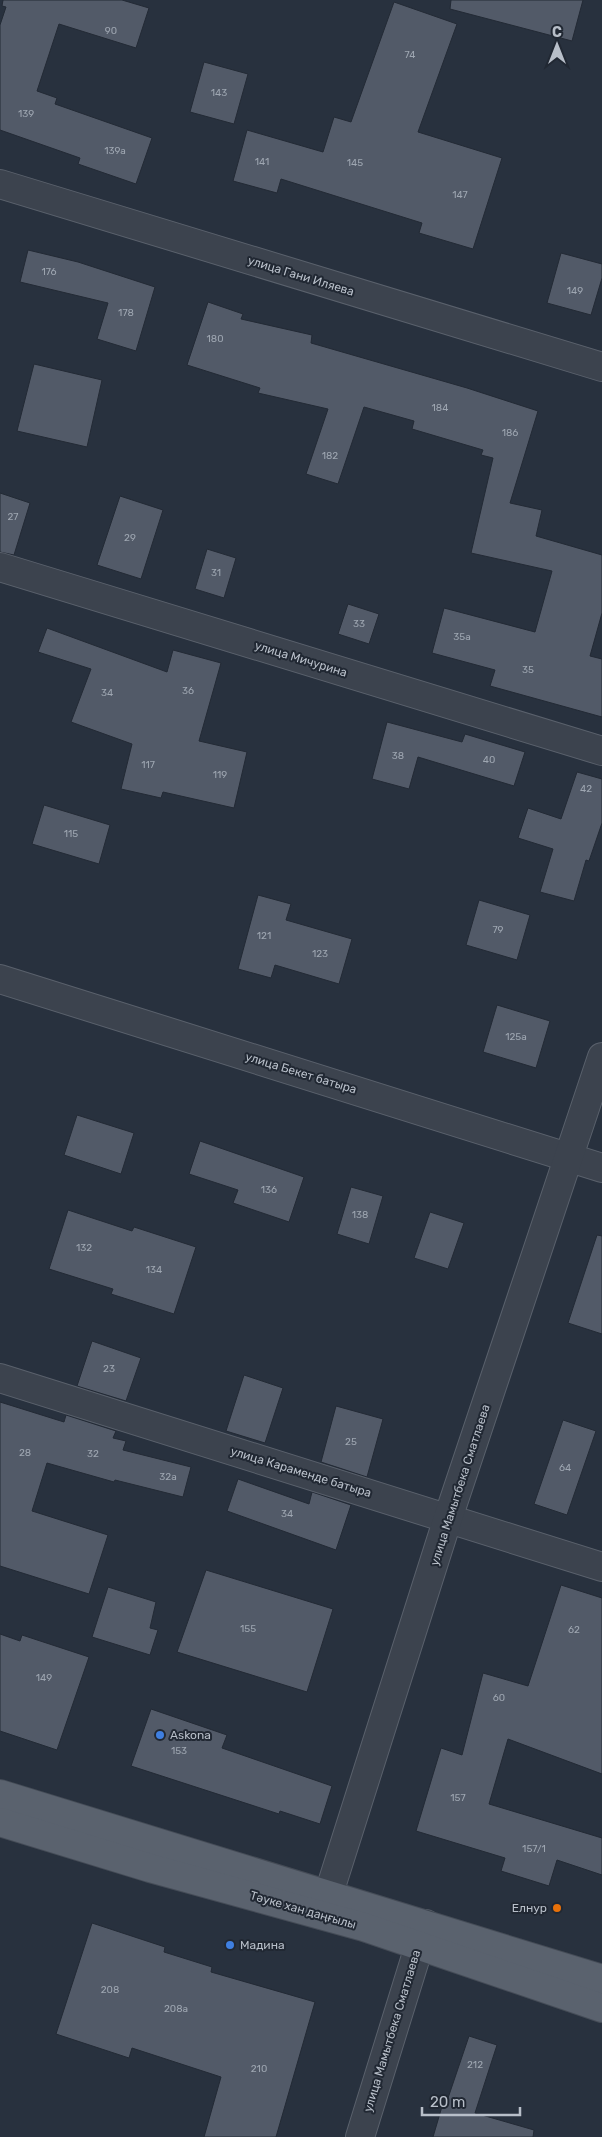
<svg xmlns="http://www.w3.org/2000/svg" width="602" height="2137" viewBox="0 0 602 2137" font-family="Rubik,sans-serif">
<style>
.building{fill:#525a68;stroke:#232a35}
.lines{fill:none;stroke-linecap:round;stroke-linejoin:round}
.minor-casing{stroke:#5a616c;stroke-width:30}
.major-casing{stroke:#454c57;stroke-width:30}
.minor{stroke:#3c434e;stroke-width:28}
.major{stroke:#5a626e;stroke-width:28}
.shop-dot{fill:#3f7fe0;stroke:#212833;stroke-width:2}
.food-dot{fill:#e8710a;stroke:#212833;stroke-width:2}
.labels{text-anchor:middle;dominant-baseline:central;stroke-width:4;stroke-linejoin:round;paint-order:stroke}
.number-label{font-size:10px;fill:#9ea6b1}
.street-label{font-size:12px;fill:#b8bfc9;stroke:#212833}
.poi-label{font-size:12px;fill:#b8bfc9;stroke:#212833;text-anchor:start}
</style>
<rect width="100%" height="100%" fill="#28313e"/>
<g class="building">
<path d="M3,0H122L149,8L136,48L59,24L37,91L57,98L55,104L152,138L136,184L78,164L80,158L0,130V25L6,7L2,6Z"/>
<path d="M451,0H583L572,41L450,9Z"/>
<path d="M394,2L457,24L418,132L502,158L473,249L419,233L422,223L281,179L277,193L233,181L247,130L323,152L334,117L351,122Z"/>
<path d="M204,62L248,74L234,124L190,112Z"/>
<path d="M28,250L78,262L155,287L136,351L97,339L108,303L20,282Z"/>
<path d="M561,253L602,264V278L591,315L547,303Z"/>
<path d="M208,302L243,314L241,319L312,335L311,343L467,388L538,411L510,503L542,510L536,536L602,555V613L590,656L602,659V717L490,686L495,670L432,653L444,608L535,632L552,571L471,553L493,458L481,455L483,450L412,429L414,421L364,407L338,484L306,474L328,409L258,393L260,388L187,365Z"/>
<path d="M34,364L102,380L87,447L17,431Z"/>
<path d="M0,493L30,503L14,555L0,552Z"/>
<path d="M120,496L163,510L141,579L97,565Z"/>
<path d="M207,549L236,558L224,598L195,589Z"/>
<path d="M348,604L379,614L369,644L338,634Z"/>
<path d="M47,628L167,672L173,650L221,663L199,741L247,752L234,808L163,792L161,798L121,789L132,744L71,722L91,669L38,652Z"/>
<path d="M387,722L462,742L465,734L525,752L514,786L418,757L409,789L372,779Z"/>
<path d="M577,772L602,779V823L589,861L586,860L574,901L540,892L553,849L518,838L528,808L561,819Z"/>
<path d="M44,805L110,825L99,864L32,844Z"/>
<path d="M258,895L291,904L286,920L352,939L339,984L275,965L271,978L238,969Z"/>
<path d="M479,900L530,915L517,960L466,945Z"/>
<path d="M497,1005L550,1021L536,1068L483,1052Z"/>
<path d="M77,1115L134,1133L121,1174L64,1155Z"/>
<path d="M200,1141L304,1177L289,1222L233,1203L238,1190L189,1174Z"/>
<path d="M351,1187L383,1196L369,1244L337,1234Z"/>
<path d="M68,1210L132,1231L134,1227L196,1247L174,1314L111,1294L113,1289L49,1269Z"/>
<path d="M430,1212L464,1223L448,1269L414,1258Z"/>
<path d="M597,1235L602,1236V1334L568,1323Z"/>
<path d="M92,1341L141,1358L126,1401L77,1386Z"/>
<path d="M244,1375L283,1388L265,1443L226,1431Z"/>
<path d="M0,1402L64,1422L66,1415L116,1431L113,1438L126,1441L123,1450L191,1467L183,1497L115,1480L114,1482L47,1463L32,1511L108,1535L89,1594L0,1566Z"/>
<path d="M336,1406L383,1419L367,1477L321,1462Z"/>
<path d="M563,1420L596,1431L567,1515L534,1504Z"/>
<path d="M238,1479L309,1504L312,1492L351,1505L336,1550L227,1511Z"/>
<path d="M206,1570L333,1609L307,1692L177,1652Z"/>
<path d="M561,1585L602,1598V1774L508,1739L489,1804L602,1838V1875L557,1860L549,1886L501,1871L505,1858L416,1831L441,1748L462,1755L483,1673L528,1686Z"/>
<path d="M108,1587L156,1602L150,1628L158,1630L150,1655L92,1637Z"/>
<path d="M0,1634L20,1641L22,1635L89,1657L57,1750L0,1731Z"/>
<path d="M151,1709L227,1735L222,1748L332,1786L320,1824L280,1811L279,1814L131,1766Z"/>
<path d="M92,1923L165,1947L164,1952L212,1967L211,1972L315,2002L276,2137H204L221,2077L132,2048L129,2058L56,2034Z"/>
<path d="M469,2036L497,2045L475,2113L534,2130L533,2137H433L443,2103L446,2104Z"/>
</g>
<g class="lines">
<g class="minor-casing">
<g id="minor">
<path d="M0,184L602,367"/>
<path d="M0,567L602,751"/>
<path d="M0,979L602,1168"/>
<path d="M0,1378L602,1567"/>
<path d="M322,1915L448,1518L602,1057"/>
<path d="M360,2137L426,1924"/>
</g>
</g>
<g class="major-casing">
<g id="major">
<path d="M0,1794L602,1979"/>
<path d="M0,1822L150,1868L364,1927L602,2008"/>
</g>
</g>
<use href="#minor" class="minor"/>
<use href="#major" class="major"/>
</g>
<g class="shop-dot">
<circle cx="160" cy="1735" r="5"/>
<circle cx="230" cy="1945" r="5"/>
</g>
<circle class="food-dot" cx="557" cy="1908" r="5"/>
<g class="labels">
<g class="number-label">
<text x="111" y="31">90</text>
<text x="410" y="55">74</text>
<text x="219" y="93">143</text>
<text x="26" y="114">139</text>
<text x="115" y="151">139а</text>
<text x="262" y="162">141</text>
<text x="355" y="163">145</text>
<text x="460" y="195">147</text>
<text x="49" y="272">176</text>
<text x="575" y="291">149</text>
<text x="126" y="313">178</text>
<text x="215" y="339">180</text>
<text x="440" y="408">184</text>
<text x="510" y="433">186</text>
<text x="330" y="456">182</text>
<text x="13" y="517">27</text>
<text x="130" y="538">29</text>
<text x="216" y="573">31</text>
<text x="359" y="624">33</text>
<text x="462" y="637">35а</text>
<text x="528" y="670">35</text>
<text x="188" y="691">36</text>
<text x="107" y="693">34</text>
<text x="398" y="756">38</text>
<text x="489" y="760">40</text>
<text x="148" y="765">117</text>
<text x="220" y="775">119</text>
<text x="586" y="789">42</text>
<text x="71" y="834">115</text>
<text x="498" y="930">79</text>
<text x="264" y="936">121</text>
<text x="320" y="954">123</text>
<text x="516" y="1037">125а</text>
<text x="269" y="1190">136</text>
<text x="360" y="1215">138</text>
<text x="84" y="1248">132</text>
<text x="154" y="1270">134</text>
<text x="109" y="1369">23</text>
<text x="351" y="1442">25</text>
<text x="25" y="1453">28</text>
<text x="93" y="1454">32</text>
<text x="565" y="1468">64</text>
<text x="168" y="1477">32а</text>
<text x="287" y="1514">34</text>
<text x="248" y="1629">155</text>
<text x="574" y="1630">62</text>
<text x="44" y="1678">149</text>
<text x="499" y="1698">60</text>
<text x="179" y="1751">153</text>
<text x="458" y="1798">157</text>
<text x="534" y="1849">157/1</text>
<text x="110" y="1990">208</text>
<text x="176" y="2009">208а</text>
<text x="475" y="2065">212</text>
<text x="259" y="2069">210</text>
</g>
<g class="street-label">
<text transform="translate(301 276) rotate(17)">улица Гани Иляева</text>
<text transform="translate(301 659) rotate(17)">улица Мичурина</text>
<text transform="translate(301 1073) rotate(17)">улица Бекет батыра</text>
<text transform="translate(301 1472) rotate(17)">улица Караменде батыра</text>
<text transform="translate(460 1485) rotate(-72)">улица Мамытбека Сматлаева</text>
<text transform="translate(303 1910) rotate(16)">Тәуке хан даңғылы</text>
<text transform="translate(392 2031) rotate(-73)">улица Мамытбека Сматлаева</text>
</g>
<g class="poi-label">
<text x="170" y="1735">Askona</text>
<text x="547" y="1908" text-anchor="end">Елнур</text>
<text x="240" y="1945">Мадина</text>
</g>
</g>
<g transform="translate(557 45)" stroke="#212833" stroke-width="4" paint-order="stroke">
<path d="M0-4L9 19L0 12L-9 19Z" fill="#b8bfc9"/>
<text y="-8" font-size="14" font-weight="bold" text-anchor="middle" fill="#b8bfc9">С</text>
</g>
<path d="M422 2107v8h98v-8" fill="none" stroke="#b8bfc9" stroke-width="2.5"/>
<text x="430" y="2107" font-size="15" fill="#b8bfc9" stroke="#212833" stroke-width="4" paint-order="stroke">20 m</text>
</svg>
